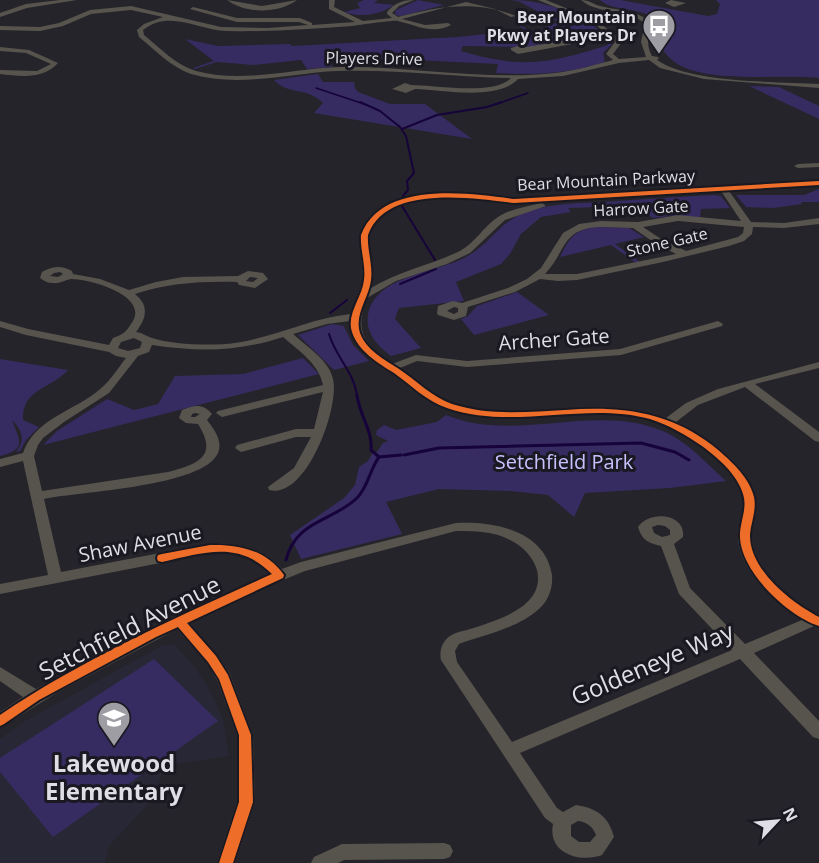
<svg xmlns="http://www.w3.org/2000/svg" width="819" height="863" viewBox="0 0 819 863" font-family="'Open Sans',sans-serif">
<style>
.built{fill:#282735}
.green{fill:#362c61}
.lines{fill:none;stroke-linecap:round;stroke-linejoin:round}
.stream-far2{stroke:#16033a;stroke-width:1.5}
.stream-far1{stroke:#16033a;stroke-width:2}
.stream{stroke:#16033a;stroke-width:3}
.minor{fill:#57544d;fill-rule:evenodd}
.cycleway-casing{stroke:#1a1922;stroke-width:4}
.cycleway{fill:#ee6e29;fill-rule:evenodd}
.labels{text-anchor:middle;dominant-baseline:central;stroke-width:6;stroke-linejoin:round;paint-order:stroke}
.far-poi-label{font-size:16px;font-weight:bold;fill:#dedee4;stroke:#1a1922;text-anchor:end}
.far-street-label{font-size:16px;fill:#dedee4;stroke:#1a1922}
.street-label{font-size:20px;fill:#dedee4;stroke:#1a1922}
.park-label{font-size:20px;fill:#c7c2fe;stroke:#1a1922}
.near-street-label{font-size:24px;fill:#dedee4;stroke:#1a1922}
.near-poi-label{font-size:24px;font-weight:bold;fill:#dedee4;stroke:#1a1922}
</style>
<rect width="100%" height="100%" fill="#25242a"/>
<path class="built" d="M171,644L176,646L196,669L211,692L223,720L229,756L164,766L153,799L108,847L105,863H0V739L25,721L163,645Z"/>
<g class="green">
<path d="M364,0H378L374,3L394,5C380,15 360,18 344,12L360,8L357,3Z"/>
<path d="M418,0L444,5L401,16L395,15L396,10Z"/>
<path d="M511,0C544,0 578,13 603,33L530,47L463,46L461,51C522,69 548,64 608,45L599,38L610,39L612,44L603,53L605,62C570,74 533,75 496,73L498,64L351,57L330,58L332,67L307,69L301,60L253,65L217,62L195,69L193,68L214,61L185,39L218,46L290,44L292,46L457,37L524,30L515,22L528,30H539L558,22L520,2Z"/>
<path d="M600,0H620L708,16L717,14L720,4L716,0H819V78C779,74 716,83 681,66C674,63 668,56 663,51H665L662,49L668,29C645,3 615,14 600,0Z"/>
<path d="M318,74L323,82H354L355,88L358,92L390,104H425L472,139L314,113L323,103C306,86 289,96 274,80Z"/>
<path d="M749,86L779,87L819,106V119Z"/>
<path d="M819,189V202H801L802,204L773,208L746,207L736,195H804Z"/>
<path d="M713,195L721,196L730,208L701,209L700,218L671,216L653,218L636,206L568,208L571,212L541,217L521,234L510,254L501,264L456,282L464,301L399,308L395,319L421,348L391,356C378,346 365,333 368,315C375,275 437,273 466,257C495,241 498,219 536,209C558,203 582,203 604,202C641,199 677,197 713,195Z"/>
<path d="M594,227L629,228L644,237L615,244L640,262L636,263L611,245L560,257C569,239 573,231 594,227Z"/>
<path d="M517,292L549,315L474,335L461,319L468,316L477,306Z"/>
<path d="M332,324L344,326L353,345L369,361L334,370L298,335Z"/>
<path d="M303,358L319,374L43,445L57,431L107,399L134,410L158,404L175,376L243,374Z"/>
<path d="M0,359L68,370C50,390 22,388 23,420L39,427L26,440L20,451L16,452C26,440 22,430 12,420C19,440 28,449 0,456Z"/>
<path d="M446,415C515,444 598,401 665,432C689,443 707,464 726,481L670,488L585,493L574,517L548,495L510,491L439,489L386,502L402,534L301,559L290,535L344,498L355,485L359,467L368,461L372,454L377,452L383,443L388,441L376,435L377,430L384,425L396,430L437,422Z"/>
<path d="M154,659L218,721L53,837L0,772V758Z"/>
</g>
<g class="lines">
<g class="stream-far2">
<path d="M316,88L364,104"/>
<path d="M497,104L528,93"/>
</g>
<g class="stream-far1">
<path d="M360,102L380,111L400,127L406,136L414,173L407,181L408,190L403,196"/>
<path d="M402,129L437,115L487,107L502,102"/>
<path d="M402,206L435,260"/>
<path d="M400,284L436,269"/>
<path d="M330,313L347,300"/>
<path d="M329,334C336,358 355,373 357,397"/>
</g>
<g class="stream">
<path d="M404,455L439,448L641,443L675,452L689,460"/>
<path d="M379,457L401,455"/>
<path d="M286,560C296,520 332,522 357,498C368,487 370,469 379,457L371,450C373,431 359,414 357,395"/>
</g>
<g class="minor">
<path d="M60,0H77L27,8L0,17V13L26,4Z"/>
<path d="M227,0L262,6L297,0C278,14 246,14 227,0Z"/>
<path d="M329,0H335L334,7L363,21L392,18L387,14V12C395,3 402,0 414,0L399,6L392,13L398,17C439,6 477,0 516,16L511,17L495,9L466,2L402,19L425,25L448,23L451,25C433,35 416,25 398,21C392,20 361,25 352,26C310,29 269,32 227,31C198,30 169,9 143,30L144,35C160,48 176,65 196,71C244,84 293,68 341,67C412,66 485,81 555,73C575,71 594,65 613,60L606,54L615,42L610,37L518,54L511,50V48L521,45L526,47L606,34L594,23L538,0H546L598,21L622,42L613,54L619,59L646,57L641,42L645,24C628,7 600,16 581,0C589,0 593,4 600,6C618,11 637,8 651,24C648,36 646,46 652,56L658,57L659,58L657,60C692,84 775,81 819,84V88L704,79L660,68L649,60L619,63L563,76L518,79C498,101 443,90 415,89L406,93L392,89L405,83L411,85C435,85 494,96 511,78C453,77 395,69 337,71C289,73 239,88 191,74C171,67 155,50 139,37L137,30L144,24L163,17L131,10L91,14L63,26L40,31L0,30V26L40,27L59,23L90,10L131,6L221,27L268,28L308,25L299,22H237L190,9L193,7L237,18H300L312,23V25L355,22L329,9Z"/>
<path d="M671,0L686,3L674,7L665,3Z"/>
<path d="M0,47L29,50L58,63C43,80 20,76 0,74V70L37,71L51,64L26,53L0,51Z"/>
<path d="M819,163V167L798,168L794,166L798,164Z"/>
<path d="M819,180V186L729,191L751,222L784,223L819,218V224L784,228L753,227L752,234L744,241L729,246L663,262L577,280L558,281L540,279L515,292L468,307L466,316L454,320L438,315L437,313L438,306L453,301L462,303L508,288L527,279L541,268L563,233L579,224L601,221L638,222L678,215L741,221L721,191L514,204L456,198L414,201L397,206L381,216L371,229L369,241L372,272L371,288C399,271 431,265 460,251C475,243 484,226 498,217C510,209 528,206 542,203L546,206L505,220L470,253L447,264L396,281L367,298C354,332 364,344 392,364L416,355L467,361L620,349L718,321L723,324L722,326L621,355L467,367L417,361L400,368C416,379 430,394 449,402C492,420 544,409 589,408C615,407 641,410 666,418L686,403L718,389L819,362V368L755,384L819,432V442L815,441L745,387L698,405L676,422C704,435 747,464 755,496C759,510 751,523 752,537C753,570 793,602 819,615V627L814,626L754,653L819,721V739L813,737L740,659L520,753L557,808L563,812L576,805C597,808 609,817 614,837L602,855C581,863 547,854 553,824L545,818L441,660C439,652 442,641 450,636C454,633 462,631 467,630C494,621 546,608 537,570C533,557 523,546 510,540C493,531 475,531 456,531L305,571L256,591L189,623L217,655L230,674L253,735L255,802L235,863H217L237,802V735L217,680L207,663L177,629L58,692L0,728V712L23,697L0,681V667L36,689L174,617L270,574C253,557 235,553 212,553L0,594V584L48,575L23,461L0,467V459L23,453C34,421 69,412 94,394C108,384 116,371 126,358L116,356L109,352L26,335L0,327V321L28,329L109,345L113,338C122,335 126,332 131,324C152,296 90,279 71,279C65,280 59,284 53,283C48,283 44,281 40,278L42,272C53,266 61,265 72,271L73,274L100,279L129,290L156,282L183,277L238,276L248,271L263,273L268,279L255,288L239,285L237,282C202,281 168,283 135,294C150,306 146,319 136,332C143,333 146,336 152,338C173,345 213,346 235,343C275,337 311,318 351,314L363,280L360,241L362,229L375,213L391,203L410,197L456,193L514,198ZM678,221L744,227L743,233L738,237L686,251L658,237L643,227ZM601,227L633,228L652,241L676,254L577,274H545C567,251 561,228 601,227ZM60,272L63,274L58,277L50,276L54,273ZM250,277L257,278H258L253,282L246,281ZM454,307L458,308V312L454,314L447,311ZM350,321C348,343 370,358 386,369C404,382 421,399 442,407C509,434 582,401 650,420C680,429 739,465 743,500C745,513 737,527 738,540C741,573 777,603 802,620L745,644L690,588L674,544L683,537C686,513 649,510 638,527C642,540 648,543 661,546L679,594L732,650L512,742L457,662L455,651L459,644C485,635 518,628 539,609C549,600 553,588 552,575C545,530 493,521 456,523L301,562L282,569C263,549 239,543 212,543L61,572L44,499C81,491 203,487 218,453C223,441 214,429 207,420L212,414C203,403 194,405 182,410L179,418L186,423L198,424C219,457 197,464 168,472L42,491L34,456L38,445L43,438L64,422L109,393L138,356L149,352L152,345C200,352 237,352 283,337C299,351 319,364 323,385L218,411L216,413L222,417L323,392L314,429H296L237,445L235,448L241,452L296,437H311L294,468L268,487L269,490C306,500 340,407 333,379C329,360 306,346 293,334L327,324ZM134,338L142,342L140,348L128,351L118,348L121,342ZM195,413L200,414L195,417H191L192,414ZM658,525L665,526L670,530V535L662,537L654,533L652,527ZM578,821C587,822 593,827 596,835L590,842H579L571,836V825Z"/>
<path d="M444,843L450,845L453,851L450,857L444,859L344,860L338,863H311L314,857L342,844Z"/>
</g>
<g class="cycleway-casing">
<g id="cycleway">
<path d="M819,181V185L514,203C473,198 386,184 368,235C367,250 373,265 371,280C369,298 354,314 360,333C366,350 385,360 399,369C417,381 432,397 452,404C489,416 528,412 565,410C620,406 667,411 712,445C728,458 749,476 754,497C757,511 750,524 750,537C751,571 792,603 819,617V626C788,616 742,573 740,538C739,523 748,509 743,494C737,474 718,458 702,446C686,435 669,425 650,419C584,401 514,431 447,408C426,401 411,385 394,373C378,363 358,351 352,332C346,314 362,298 364,280C366,265 360,250 361,235C382,180 469,193 514,199Z"/>
<path d="M210,545C239,544 266,550 284,575L283,578L187,623L216,656L228,675L251,735L253,802L233,863H219L239,802V735L219,679L208,662L178,627L156,637L39,700L4,724L0,726V715C84,658 180,616 272,574C238,540 204,553 162,562L158,561L157,558L158,555L162,554Z"/>
</g>
</g>
<use href="#cycleway" class="cycleway"/>
</g>
<defs>
<g id="bus-pin" transform="scale(1.725)"><path d="M0 17L-7.5 6A9.5 9.5 0 1 1 7.5 6Z" fill="#9d9da3" stroke="#1a1922"/><path d="M-5-6H5V4H4V6H2V4H-2V6H-4V4H-5ZM-3.5-4V0h7V-4ZM-3.5 1.2v1.5H-2V1.2ZM2 1.2v1.5H3.5V1.2Z" fill="#fff"/></g>
<g id="school-pin" transform="scale(1.725)"><path d="M0 17L-7.5 6A9.5 9.5 0 1 1 7.5 6Z" fill="#9d9da3" stroke="#1a1922"/><path d="M0-5L7-2L0 1L-7-2ZM-4 1L0 2.5L4 1V4Q0 6-4 4Z" fill="#fff"/></g>
</defs>
<g fill-rule="evenodd">
<use href="#bus-pin" x="659" y="26"/>
<use href="#school-pin" x="114" y="718"/>
</g>
<g class="labels">
<g class="far-poi-label">
<text x="636" y="17">Bear Mountain<tspan x="636" dy="18">Pkwy at Players Dr</tspan></text>
</g>
<g class="far-street-label">
<text transform="translate(374 58) rotate(1)">Players Drive</text>
<text transform="translate(606 180) rotate(-3)">Bear Mountain Parkway</text>
<text transform="translate(641 208) rotate(-3)">Harrow Gate</text>
<text transform="translate(667 242) rotate(-13)">Stone Gate</text>
</g>
<g class="street-label">
<text transform="translate(554 339) rotate(-4)">Archer Gate</text>
<text transform="translate(140 543) rotate(-11)">Shaw Avenue</text>
</g>
<g class="park-label">
<text x="564" y="461">Setchfield Park</text>
</g>
<g class="near-street-label">
<text transform="translate(129 627) rotate(-27)">Setchfield Avenue</text>
<text transform="translate(652 663) rotate(-23)">Goldeneye Way</text>
</g>
<g class="near-poi-label">
<text x="114" y="762">Lakewood<tspan x="114" dy="28">Elementary</tspan></text>
</g>
</g>
<g transform="translate(777 821) rotate(64)" stroke="#1a1922" stroke-width="4.5" paint-order="stroke">
<path d="M0-4.5L10 22L0 15L-10 22Z" fill="#dedee4"/>
<text y="-9" font-size="16" font-weight="bold" text-anchor="middle" fill="#dedee4">N</text>
</g>
</svg>
